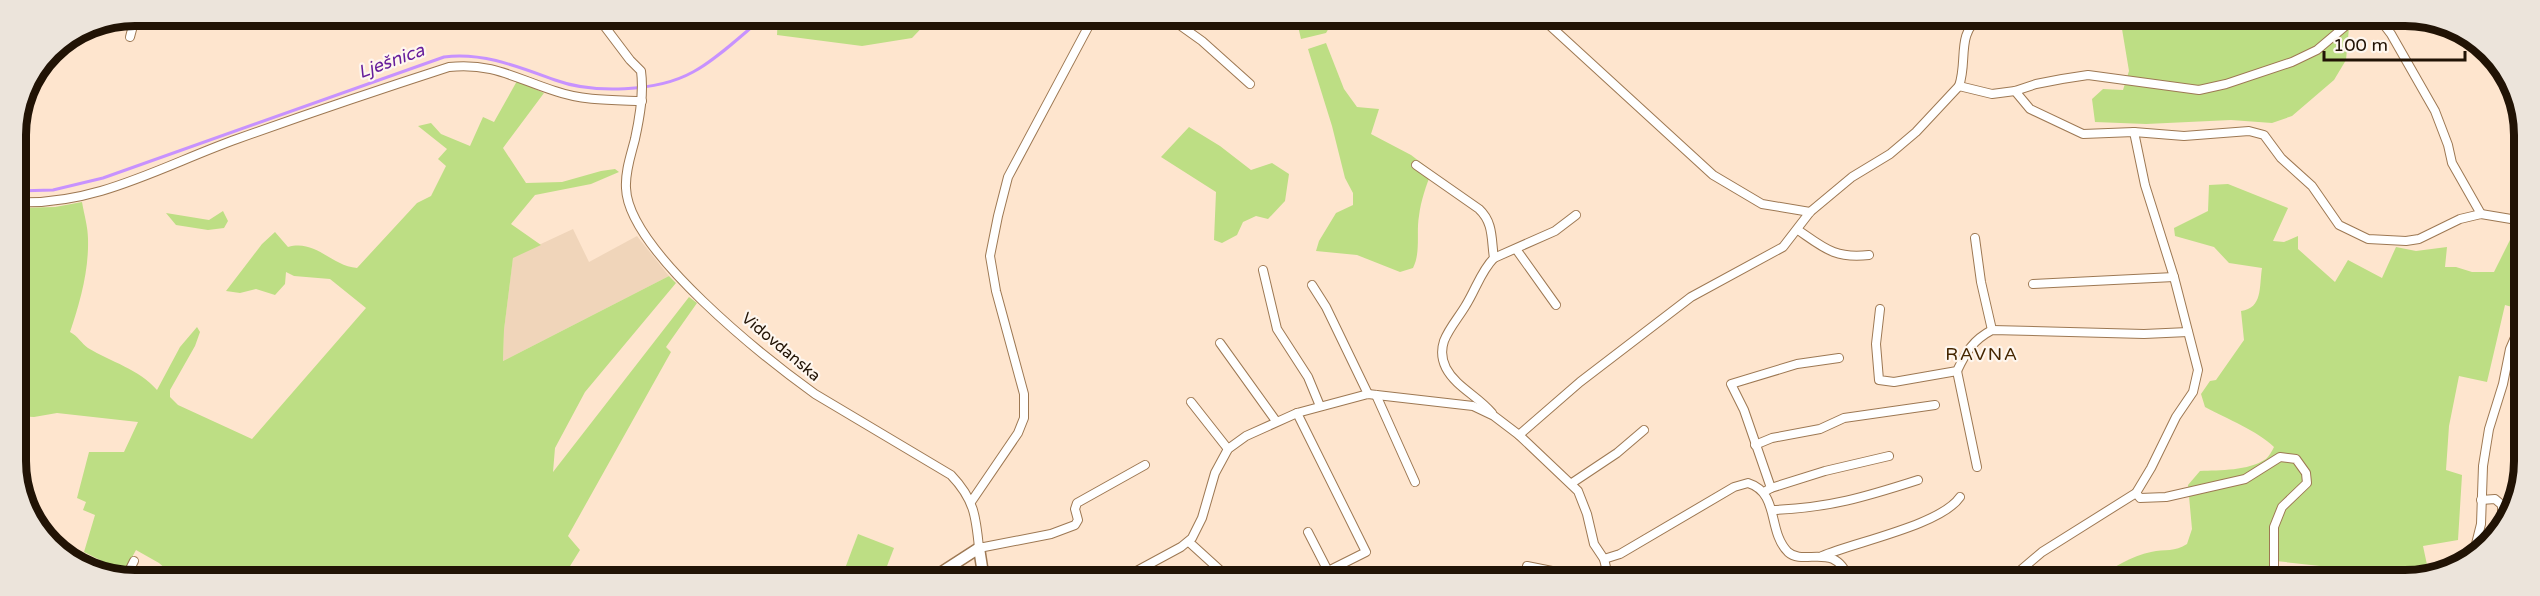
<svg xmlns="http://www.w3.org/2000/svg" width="2540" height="596" viewBox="0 0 2540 596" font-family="'Varela Round',sans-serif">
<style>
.built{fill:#f0d5ba}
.green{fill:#bdde84}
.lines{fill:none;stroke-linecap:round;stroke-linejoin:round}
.stream{stroke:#c792fe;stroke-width:3}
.minor-casing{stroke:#9d7853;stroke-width:10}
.tertiary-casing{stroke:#9d7853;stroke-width:13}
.minor{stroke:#fff;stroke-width:8}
.tertiary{stroke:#fff;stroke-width:10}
.labels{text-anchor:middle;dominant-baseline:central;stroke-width:4.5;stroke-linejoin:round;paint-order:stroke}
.street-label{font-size:16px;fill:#211305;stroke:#fef6ee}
.water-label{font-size:18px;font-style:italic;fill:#661d9b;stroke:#fef6ee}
.neighbourhood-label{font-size:18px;letter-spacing:1.5px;fill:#452600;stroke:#fef6ee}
.rim{fill:none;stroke:#211305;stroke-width:8}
</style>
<rect width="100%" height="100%" fill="#fee5ce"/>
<path class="built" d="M573,229L589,262L637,236L669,276L503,361L504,330L513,257Z"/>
<g class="green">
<path d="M778,16H933L912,38L862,46L777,35Z"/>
<path d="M1286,16H1336L1326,33L1301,39L1296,17Z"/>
<path d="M2120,17H2350L2346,60L2334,80L2292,116L2272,123L2231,120L2146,124L2095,122L2092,99L2103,89L2123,90L2129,71Z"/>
<path d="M1326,43L1344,89L1357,107L1379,109L1371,134L1411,155L1432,171C1426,186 1421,200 1419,216C1416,233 1421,252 1413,268L1400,272L1357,255L1316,251L1319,241L1336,213L1353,205V193L1345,178L1332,126L1308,49Z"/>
<path d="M517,81L544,93L503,148L526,183L562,182L601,171L615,169L619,172L591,184L535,195L511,224L541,245L513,258L504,330L503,361L669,276L676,283L585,392L555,448L553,472L689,297L697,303L666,347L671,352L568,536L580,550L562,579H177L159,563L136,550L124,572L84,552L95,515L83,510L86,502L77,498L89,452H124L138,422L57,413L34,417L17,416L16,208L55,207L82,202C84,214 88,227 88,239C89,270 80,303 70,332C78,336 81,343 88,348C111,362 139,369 157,390L180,347L197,327L200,332L195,346L170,390V397L178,405L252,439L366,308L330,279L294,276L286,272L285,284L275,295L256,289L240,293L226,291L262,244L275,232L288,247C316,239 331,266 357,268L417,203L431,196L446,166L438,159L447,149L418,126L431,123L441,134L470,146L483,117L494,122Z"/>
<path d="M1189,127L1220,146L1251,170L1272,163L1289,174L1285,201L1268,219L1256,216L1243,222L1237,235L1222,243L1214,240L1216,192L1161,157Z"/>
<path d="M2228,184L2288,208L2273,241L2284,242L2298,236V249L2335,282L2348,260L2382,278L2396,247L2416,251L2447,247L2445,267H2456L2472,272H2494L2518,224L2515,215L2523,205V310L2505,305L2487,382L2459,376L2449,426L2446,470L2462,475L2458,540L2423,546L2429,574L2413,581H2320V566L2276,561L2267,568L2234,581L2097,580C2112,567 2132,556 2151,552C2165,549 2175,552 2187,544L2192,529L2188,485L2200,471C2220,470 2248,471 2266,459C2269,456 2272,451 2274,447C2258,431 2227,419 2205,407L2201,394L2210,381L2216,380L2244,340L2241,311C2263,308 2259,287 2262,268L2229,263L2214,247L2175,236L2174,228L2208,211L2209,185Z"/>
<path d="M223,211L228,221L224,228L208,230L176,225L166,213L209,220Z"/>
<path d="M858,534L894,548L882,579H841Z"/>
</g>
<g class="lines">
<g class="stream">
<path d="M813,16L867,23L896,16"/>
<path d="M16,191L53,190L103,178L444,57C483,52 519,67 555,80C593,94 657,92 693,72C715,61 745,32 765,16"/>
</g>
<g class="minor-casing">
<g id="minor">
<path d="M596,15L630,60L641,71C644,93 640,116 635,139C631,155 625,171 626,188C628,250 765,358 815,394L951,475C974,499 976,516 979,548L1051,534L1075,525L1078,520L1075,509L1077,503L1145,465"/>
<path d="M1167,16L1202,41L1250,84"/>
<path d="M1532,16L1547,23L1713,175L1762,204L1810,212"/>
<path d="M2378,17L2391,34L2435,111L2448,145L2452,163L2481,214"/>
<path d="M130,37L134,22L138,19L182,15"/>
<path d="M1959,86C1968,61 1956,34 1980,17"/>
<path d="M2015,91L2030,109L2083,134L2134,132L2184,136L2249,131L2264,135L2281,158L2312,186L2339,225L2368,239L2406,241L2419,239L2460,219L2481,214L2523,221"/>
<path d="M1416,165L1479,209C1494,223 1491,240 1494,258C1481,271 1476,289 1466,305C1459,317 1449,328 1444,341C1441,350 1442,360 1446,368C1456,387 1478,396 1492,413"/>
<path d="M16,202C96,206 164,165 237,139C307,114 378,90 449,67C491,62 517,79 555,91C584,101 612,100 642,101"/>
<path d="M1798,230C1824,248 1835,259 1869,255"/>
<path d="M1975,238L1981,282L1992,330"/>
<path d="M1516,249L1556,305"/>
<path d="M1494,258L1555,231L1576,215"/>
<path d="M1263,270L1277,329L1308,377L1320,406"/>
<path d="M2033,284L2174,277"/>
<path d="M1312,285L1326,307L1368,394"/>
<path d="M1880,309L1876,344L1879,380L1894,382L1957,371C1966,352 1973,340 1992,330L2144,334L2188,332"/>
<path d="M1220,343L1276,421"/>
<path d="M1957,371L1977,467"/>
<path d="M1376,395L1415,482"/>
<path d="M1191,402L1228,449"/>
<path d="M1297,413L1366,552L1328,571L1308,532"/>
<path d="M1755,445L1772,438L1820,429L1844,418L1935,405"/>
<path d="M1572,483L1617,453L1644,430"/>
<path d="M1771,488L1825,471L1889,456"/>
<path d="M1764,492L1771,488L1744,410L1731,384L1797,364L1839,358"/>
<path d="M2136,493L2140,498L2166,497L2245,479L2280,457L2296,459L2306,473L2307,483L2282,507L2274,527V581"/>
<path d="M2481,500L2495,499L2502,505V521"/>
<path d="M971,502L1018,433L1024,418V394L996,291L990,256L998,216L1008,177L1094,16"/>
<path d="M1772,510C1829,508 1865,497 1918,480"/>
<path d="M1189,542L1222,572L1238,580"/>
<path d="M1822,556C1855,542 1941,525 1960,497"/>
<path d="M2473,556L2481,524L2483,466L2489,429L2503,384L2510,349L2523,319"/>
<path d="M1604,559L1620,554L1734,487L1748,483C1780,493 1767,531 1788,552C1804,567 1836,540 1849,580"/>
<path d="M1527,566L1567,574L1609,577"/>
<path d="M125,579L134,561"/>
<path d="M1120,580L1181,547L1192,538L1202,518L1215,473L1228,449L1246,436L1297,413L1368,394L1473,406L1494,416L1519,435"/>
<path d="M1609,580L1604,559L1594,544L1587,514L1578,491L1519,435L1580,382L1691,297L1783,247L1810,212L1852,177L1890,154L1916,132L1959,86L1992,94L2015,91L2036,84L2062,79L2088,75L2199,90L2226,84L2292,62L2317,50L2356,17"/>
<path d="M2009,580L2042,552L2136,493L2151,468L2176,417L2193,392L2198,370L2174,277L2145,185L2134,132"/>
</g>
</g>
<g class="tertiary-casing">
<path id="tertiary" d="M931,579L979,548L984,580"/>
</g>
<use href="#minor" class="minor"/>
<use href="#tertiary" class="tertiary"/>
</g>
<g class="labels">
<g class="street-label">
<text transform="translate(781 347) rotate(40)">Vidovdanska</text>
</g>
<g class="water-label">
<text transform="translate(391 61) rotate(-20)">Lješnica</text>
</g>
<g class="neighbourhood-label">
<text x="1982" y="354">RAVNA</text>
</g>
</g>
<path d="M0 0H2540V596H0ZM135 26H2405A109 109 0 0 1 2514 135V461A109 109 0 0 1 2405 570H135A109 109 0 0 1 26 461V135A109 109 0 0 1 135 26Z" fill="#ece4db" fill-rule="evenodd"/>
<path class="rim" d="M135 26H2405A109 109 0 0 1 2514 135V461A109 109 0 0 1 2405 570H135A109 109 0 0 1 26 461V135A109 109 0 0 1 135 26Z"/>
<path d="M2324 51v9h141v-9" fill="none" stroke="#211305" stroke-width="3"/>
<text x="2333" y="51" font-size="18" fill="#211305" stroke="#fef6ee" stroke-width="4.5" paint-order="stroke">100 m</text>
</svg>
